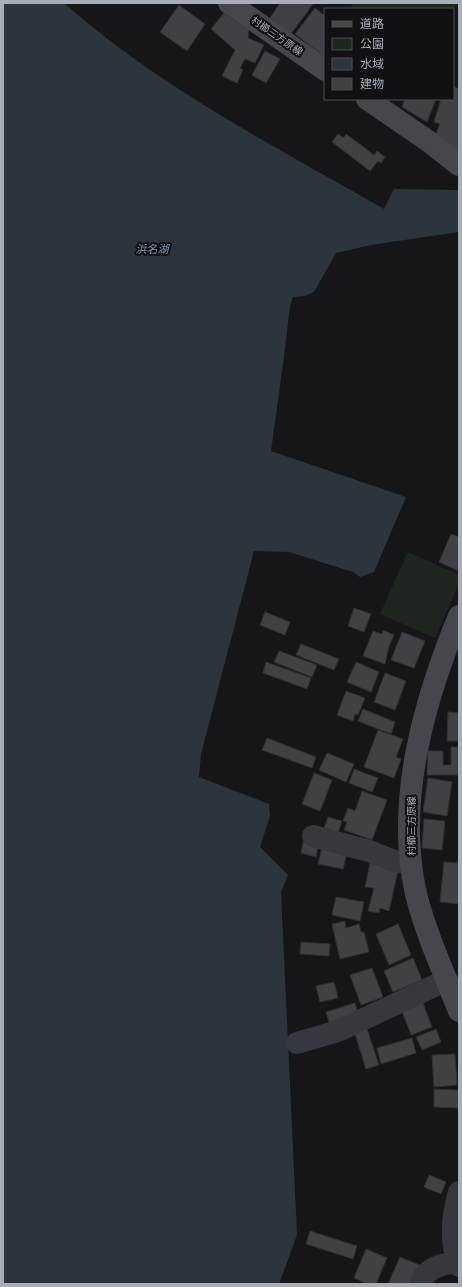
<svg xmlns="http://www.w3.org/2000/svg" width="462" height="1287" viewBox="0 0 462 1287" font-family="'Titillium Web','Noto Sans JP',sans-serif">
<style>
.green{fill:#1e261f}
.water{fill:#2c353c}
.building{fill:#404145;stroke:#303034}
.lines{fill:none;stroke-linecap:round;stroke-linejoin:round}
.street{stroke:#37383d;stroke-width:22}
.secondary{stroke:#45474d;stroke-width:22}
.labels{text-anchor:middle;dominant-baseline:central;stroke-width:4;stroke-linejoin:round;paint-order:stroke}
.street-label{font-size:10px;fill:#a8adb8;stroke:#111113}
.water-label{font-size:11px;font-style:italic;fill:#7f9bb3;stroke:#111113}
</style>
<rect width="100%" height="100%" fill="#161618"/>
<g class="green">
<path d="M352,3H458L453,10V9H351Z"/>
<path d="M408,552L459,575V584L435,638L380,614Z"/>
</g>
<path class="water" d="M3,3H64C159,87 274,146 384,209L394,189L459,190V232L371,245L336,253L314,292L305,296L293,297L290,306L284,357L271,451L406,497L374,572L360,577L353,572L289,552L254,551L201,754L199,777L269,804L270,816L260,847L288,875L281,892L297,1235L279,1284H3Z"/>
<g class="building">
<path d="M280,3H312L313,4L291,34L270,18Z"/>
<path d="M179,5L205,24L187,51L160,32Z"/>
<path d="M315,8L325,16V57L295,34Z"/>
<path d="M224,13L249,30L248,38L264,45L255,63L245,59L240,68L243,70L237,83L222,76L235,50L211,29Z"/>
<path d="M265,51L280,59L266,83L252,75Z"/>
<path d="M453,86L459,89V152L436,134L440,124L434,122L441,99L448,100V99H453Z"/>
<path d="M405,99H436L427,122L402,107Z"/>
<path d="M338,134L344,138L346,134L374,155L377,151L385,157L381,163L378,161L370,171L332,142Z"/>
<path d="M451,534L459,537V571L439,562Z"/>
<path d="M354,608L371,614L364,632L348,626Z"/>
<path d="M265,612L290,622L285,635L260,625Z"/>
<path d="M383,630L394,635L389,646L385,664L363,656L373,631L382,634Z"/>
<path d="M402,632L425,641L414,668L391,660Z"/>
<path d="M301,644L339,659L334,670L296,655Z"/>
<path d="M279,651L317,665L312,677L274,662Z"/>
<path d="M266,662L311,678L307,689L263,673Z"/>
<path d="M356,662L379,672L371,692L347,682Z"/>
<path d="M385,673L406,681L395,710L374,702Z"/>
<path d="M346,691L365,698L358,715L355,714L353,721L337,715Z"/>
<path d="M363,709L395,722L391,734L358,721Z"/>
<path d="M448,712L459,713V741H447Z"/>
<path d="M378,730L403,739L396,757L401,759L394,778L364,767Z"/>
<path d="M267,738L316,757L312,768L262,750Z"/>
<path d="M451,747H459V775H427L428,751H443V765H451Z"/>
<path d="M327,753L354,764L346,782L319,770Z"/>
<path d="M354,769L378,778L372,792L349,783Z"/>
<path d="M314,773L332,780L320,811L302,804Z"/>
<path d="M428,778L452,782L447,816L423,812Z"/>
<path d="M362,791L387,800L372,840L344,830L347,822L343,821L348,808L355,811Z"/>
<path d="M328,817L342,821L337,836L323,831Z"/>
<path d="M424,819L445,821L442,850L422,848Z"/>
<path d="M303,842L318,846L316,857L301,853Z"/>
<path d="M322,847L347,853L343,869L318,864Z"/>
<path d="M444,862L459,863V904L440,902Z"/>
<path d="M370,863L398,870L389,911L380,908L379,913L368,911L374,888L365,887Z"/>
<path d="M336,897L364,902L360,921L332,915Z"/>
<path d="M345,921L346,928L359,924L361,932H364L369,952L340,959L332,924Z"/>
<path d="M398,924L411,955L389,965L376,934Z"/>
<path d="M301,942L330,944L329,956L300,954Z"/>
<path d="M413,958L422,980L393,992L384,971Z"/>
<path d="M372,968L383,997L361,1005L350,975Z"/>
<path d="M334,982L338,998L320,1002L316,986Z"/>
<path d="M421,998L432,1027L411,1035L400,1006Z"/>
<path d="M355,1003L359,1016L330,1026L326,1012Z"/>
<path d="M367,1029L379,1065L366,1069L355,1034Z"/>
<path d="M436,1029L441,1042L422,1050L416,1037Z"/>
<path d="M412,1038L416,1053L381,1064L377,1048Z"/>
<path d="M455,1054L457,1085L434,1087L432,1055Z"/>
<path d="M434,1089L459,1090V1108L434,1107Z"/>
<path d="M429,1175L446,1182L441,1194L424,1187Z"/>
<path d="M310,1231L357,1246L353,1259L306,1244Z"/>
<path d="M366,1249L387,1258L376,1284H367L354,1278Z"/>
<path d="M400,1257L420,1265L412,1284H388Z"/>
</g>
<g class="lines">
<g class="street">
<path d="M313,836L369,851L397,862L411,861"/>
<path d="M297,1043L338,1031L447,980"/>
<path d="M459,1192C452,1216 450,1242 459,1266"/>
<path d="M420,1284C428,1266 439,1266 457,1261"/>
</g>
<g class="secondary">
<path d="M229,3L325,70"/>
<path d="M367,99L431,143L459,165"/>
<path d="M459,616C424,701 395,802 416,894C426,934 444,973 459,1011"/>
</g>
</g>
<g class="labels">
<g class="street-label">
<text transform="translate(277 36) rotate(35)">村櫛三方原線</text>
<text transform="translate(411 826) rotate(-90)">村櫛三方原線</text>
</g>
<g class="water-label">
<text x="152" y="249">浜名湖</text>
</g>
</g>
<rect width="462" height="1287" fill="none" stroke="#a8adb8" stroke-width="8"/>
<rect x="324" y="8" width="130" height="92" fill="#111113" stroke="#4d4f55"/>
<rect x="332" y="21" width="20" height="6" fill="#45474d" stroke="#4d4f55"/>
<text x="360" y="28" font-size="12" fill="#a8adb8">道路</text>
<rect x="332" y="38" width="20" height="12" fill="#1e261f" stroke="#4d4f55"/>
<text x="360" y="48" font-size="12" fill="#a8adb8">公園</text>
<rect x="332" y="58" width="20" height="12" fill="#2c353c" stroke="#4d4f55"/>
<text x="360" y="68" font-size="12" fill="#a8adb8">水域</text>
<rect x="332" y="78" width="20" height="12" fill="#404145" stroke="#4d4f55"/>
<text x="360" y="88" font-size="12" fill="#a8adb8">建物</text>
</svg>
